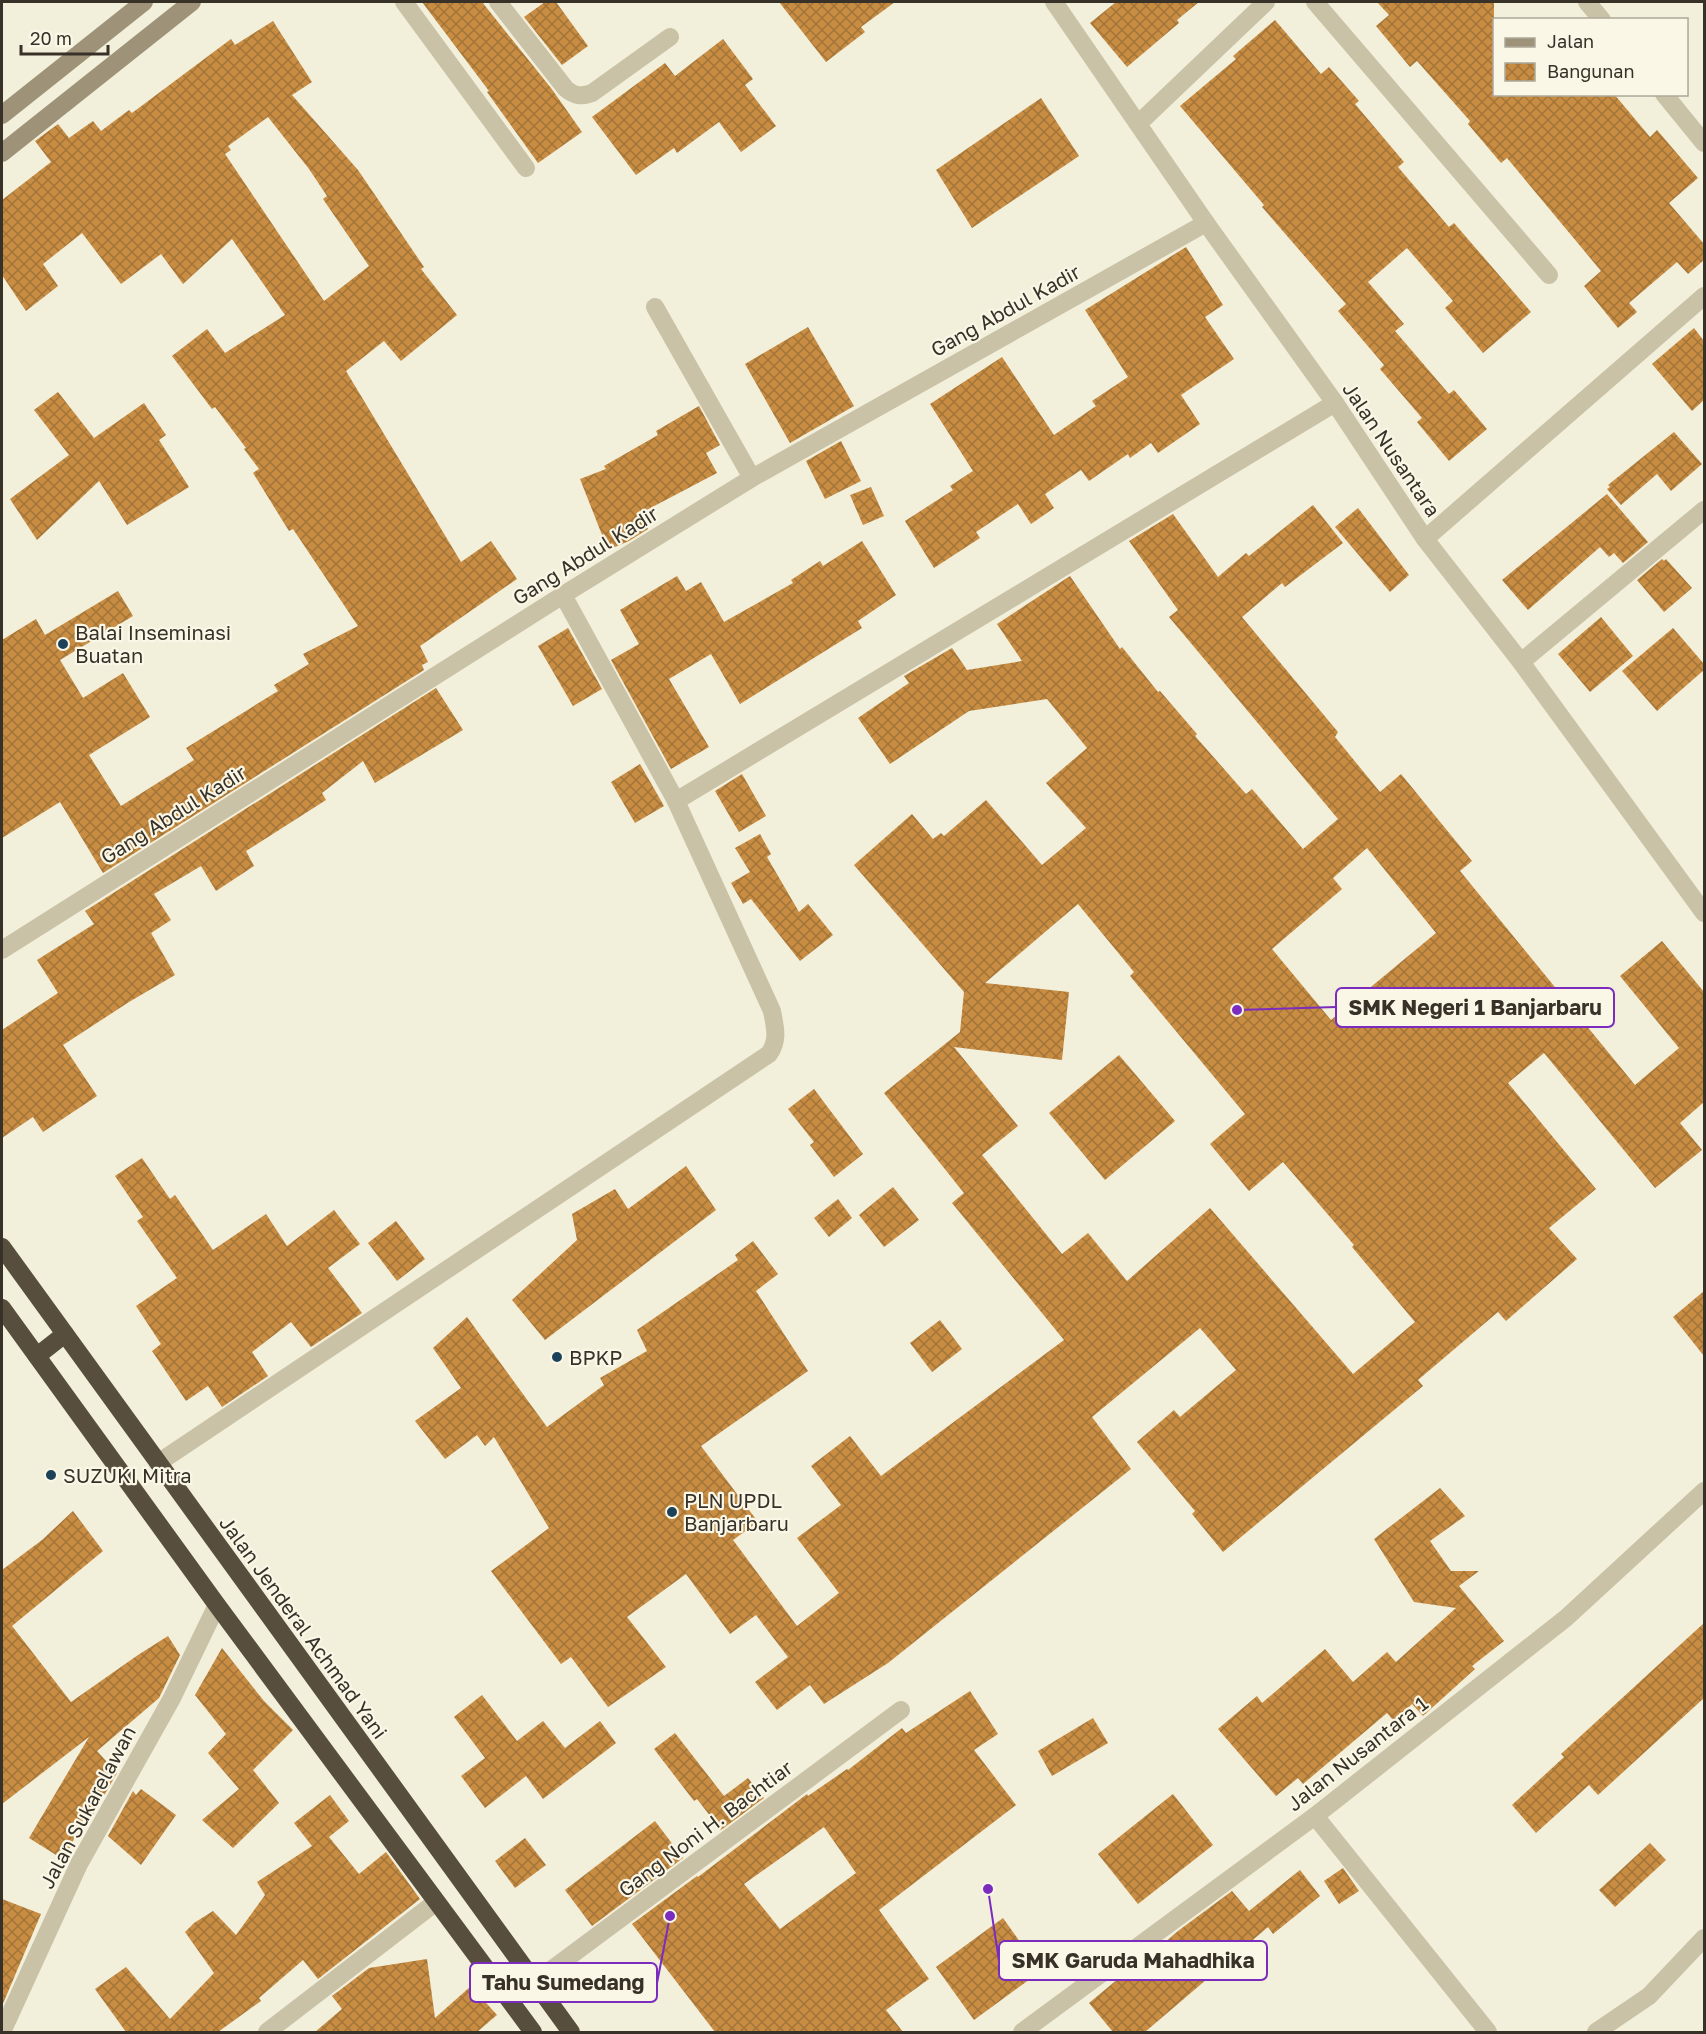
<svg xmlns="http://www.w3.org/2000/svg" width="1706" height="2034" viewBox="0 0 1706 2034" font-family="'Golos Text',sans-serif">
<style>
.building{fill:url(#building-cross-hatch);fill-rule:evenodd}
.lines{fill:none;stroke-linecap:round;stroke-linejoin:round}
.street{stroke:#cac2a7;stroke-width:18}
.secondary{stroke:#9e9278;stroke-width:18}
.highway{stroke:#584e3e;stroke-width:18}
.poi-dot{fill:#1c4259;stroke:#faf7e7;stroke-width:2}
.labels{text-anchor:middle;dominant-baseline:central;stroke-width:4.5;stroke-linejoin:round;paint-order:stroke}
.street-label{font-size:20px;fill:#373128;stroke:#faf7e7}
.poi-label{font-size:20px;fill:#373128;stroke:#faf7e7;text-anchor:start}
.leader{fill:none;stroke:#7b2cbf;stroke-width:2}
.callout-dot{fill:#7b2cbf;stroke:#faf7e7;stroke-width:2}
.callout{fill:#faf7e7;stroke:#7b2cbf;stroke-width:2}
.callout-label{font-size:21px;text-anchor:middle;font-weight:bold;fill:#373128}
</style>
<defs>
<pattern id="building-cross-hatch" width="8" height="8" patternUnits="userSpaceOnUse" patternTransform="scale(1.5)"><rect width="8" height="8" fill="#c88d43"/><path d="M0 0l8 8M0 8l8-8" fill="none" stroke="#a37438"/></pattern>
</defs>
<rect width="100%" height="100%" fill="#f2efdb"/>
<g class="building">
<path d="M422,2H482L551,88L582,132L538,163L487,92L489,91Z"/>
<path d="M545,2H556L588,46L562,65L524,17Z"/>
<path d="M779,2H895L861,27L865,32L826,62Z"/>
<path d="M1116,2H1199L1177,20L1179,23L1127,67L1090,23Z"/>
<path d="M1377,2H1494V94H1614L1650,137L1657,130L1698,178L1669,203L1704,244V260L1688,274L1677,262L1629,303L1637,312L1618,328L1584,286L1601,271L1507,158L1501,163L1468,124L1470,121L1417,61L1410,67L1376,26L1389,15Z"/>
<path d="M1275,20L1321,74L1329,67L1359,101L1355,104L1404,162L1398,167L1449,227L1454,223L1531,312L1483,353L1445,308L1453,301L1407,248L1368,282L1404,324L1395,331L1449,394L1454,390L1487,429L1449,461L1417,422L1422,418L1380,369L1384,365L1338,311L1346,304L1262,207L1264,205L1180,106L1236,59L1233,56Z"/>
<path d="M273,21L312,82L292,95L358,170L424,267L421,269L457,315L401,361L384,341L346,371L461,562L491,541L517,579L420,646L428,662L422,665L424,670L103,873L60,802L2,838V640L36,619L45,635L118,591L133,616L60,660L83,698L123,673L150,717L89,755L121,806L194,760L186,748L278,691L274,685L309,664L303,654L358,626L293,529L289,531L253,473L259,469L244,449L246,448L215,407L212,409L172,356L207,329L225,353L285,315L232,239L183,284L161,254L121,284L82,233L43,264L58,286L26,311L2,275V200L51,162L35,141L58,124L69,138L93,121L101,131L129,110L132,113L231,39L235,45ZM268,117L309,169L327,196L323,199L369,266L324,301L225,154L231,150L228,146Z"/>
<path d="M723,39L753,79L745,85L776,126L741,152L719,122L677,153L674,148L636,175L592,117L665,63L675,76Z"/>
<path d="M1041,98L1079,156L972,228L936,170Z"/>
<path d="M1186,247L1223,305L1205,317L1234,359L1181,395L1200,424L1158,453L1151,443L1130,458L1128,454L1089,481L1081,470L1045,494L1054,508L1031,524L1018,504L976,532L980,538L934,568L905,521L953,490L950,486L973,471L930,404L1002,357L1054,435L1096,406L1092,401L1128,377L1085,310Z"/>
<path d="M808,327L854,406L790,443L745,364Z"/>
<path d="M1694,328L1704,341V400L1692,411L1652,364Z"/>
<path d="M58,392L94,438L144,403L166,435L159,440L189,487L127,525L99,481L37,540L10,499L69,455L34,410Z"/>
<path d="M699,406L720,445L706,453L717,473L639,514L648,529L629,541L608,550L580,479L606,469L604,466L658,435L656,431Z"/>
<path d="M1674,432L1702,464L1671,491L1657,474L1621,505L1607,489L1610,487L1608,485Z"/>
<path d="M841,441L861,481L825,499L806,461Z"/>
<path d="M871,487L884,516L863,525L850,495Z"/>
<path d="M1607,494L1648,542L1623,563L1614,553L1609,557L1600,547L1528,610L1502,580Z"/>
<path d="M1313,505L1343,543L1285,587L1282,583L1242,617L1338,732L1335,737L1380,792L1401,774L1472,861L1460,871L1635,1085L1679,1048L1620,976L1662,941L1704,992V1102L1680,1123L1702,1150L1655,1188L1544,1053L1508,1083L1596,1189L1549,1228L1577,1259L1506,1321L1498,1312L1418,1380L1423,1386L1223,1552L1192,1514L1195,1511L1137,1442L1174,1410L1180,1417L1236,1370L1200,1328L1092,1417L1131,1469L888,1663L824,1704L810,1685L777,1710L755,1682L788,1657L756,1615L730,1634L686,1574L627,1617L666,1667L608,1707L571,1657L561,1664L491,1571L549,1528L494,1437L485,1446L477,1435L445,1459L415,1421L461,1388L433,1348L467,1317L547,1427L604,1385L600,1378L647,1351L637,1330L738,1260L735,1255L753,1241L778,1274L756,1291L808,1371L701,1446L758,1522L733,1540L797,1626L839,1593L797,1538L841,1505L811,1466L850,1436L881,1476L1064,1340L952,1203L964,1193L884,1093L960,1032L964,992L854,865L912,814L933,839L941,833L944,836L986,800L1042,865L1086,828L1046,783L1087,748L1047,699L969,711L890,764L858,718L909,683L904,676L952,648L967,670L1022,661L997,624L1070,576L1120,649L1122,647L1158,692L1160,691L1197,734L1195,736L1246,794L1252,789L1303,849L1338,819L1169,617L1178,610L1129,541L1173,514L1218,577L1246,553L1249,556ZM1367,848L1436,933L1331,1020L1272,949L1342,889L1333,878ZM1078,904L1134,972L1130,976L1245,1114L1210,1144L1249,1191L1283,1162L1354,1245L1352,1247L1415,1322L1353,1374L1210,1208L1127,1281L1088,1233L1062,1254L982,1155L1018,1126L954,1047L1062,1060L1069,992L985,983Z"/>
<path d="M1358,508L1409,575L1390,592L1335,527Z"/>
<path d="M862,541L896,595L858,621L862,628L740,704L711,654L669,679L709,747L671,769L611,660L639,644L620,610L677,576L686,591L701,582L724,622L793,583L791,580L820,561L823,566Z"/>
<path d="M1662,559L1664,561L1666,559L1692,588L1664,612L1637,580Z"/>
<path d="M1601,617L1633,656L1590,692L1558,654Z"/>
<path d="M568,628L602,689L573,706L538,646Z"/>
<path d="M1673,628L1704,664V670L1657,711L1622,671Z"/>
<path d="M436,688L463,730L375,783L363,761L322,793L326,800L246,851L254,866L216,891L201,866L154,894L171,920L151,933L175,975L129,1002L63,1045L97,1096L43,1132L33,1117L2,1138V1030L58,993L37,960L94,924L85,911Z"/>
<path d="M640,764L664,806L635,823L611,782Z"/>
<path d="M742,774L766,816L739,832L715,791Z"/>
<path d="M760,834L771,854L767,857L799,912L808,904L833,935L800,961L751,899L743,904L731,883L750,872L735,848Z"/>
<path d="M1119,1055L1175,1121L1105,1180L1049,1113Z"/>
<path d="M814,1089L863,1154L834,1177L810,1145L814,1142L788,1109Z"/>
<path d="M142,1158L170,1199L175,1195L213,1250L266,1214L287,1246L334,1210L360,1244L328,1268L362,1313L311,1347L291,1322L252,1352L268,1376L222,1407L208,1386L186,1401L152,1351L161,1344L136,1306L177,1278L137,1221L143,1217L115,1176Z"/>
<path d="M686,1166L716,1210L545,1340L512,1300L577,1240L572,1214L615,1189L628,1209Z"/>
<path d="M893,1187L919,1220L884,1247L859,1215Z"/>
<path d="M838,1199L852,1218L829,1237L814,1218Z"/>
<path d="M396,1221L425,1259L397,1281L368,1243Z"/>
<path d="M1704,1291V1356L1673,1317Z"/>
<path d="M940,1320L962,1349L932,1372L910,1343Z"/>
<path d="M1440,1488L1465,1516L1430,1541L1451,1571H1479L1459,1586L1504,1641L1472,1666L1475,1669L1423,1716L1412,1704L1394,1721L1387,1713L1303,1784L1298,1778L1276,1796L1218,1729L1257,1696L1262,1703L1325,1649L1353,1682L1387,1652L1396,1662L1456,1608L1414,1602L1374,1539Z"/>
<path d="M73,1511L103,1551L12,1626L71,1702L138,1655L168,1636L180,1655L159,1698L97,1751L117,1773L90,1820L85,1816L64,1860L29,1838L89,1737L2,1804V1570L42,1540Z"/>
<path d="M1704,1623V1698L1598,1795L1589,1785L1536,1833L1512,1805L1564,1757L1561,1754Z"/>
<path d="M222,1648L264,1701L293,1730L253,1770L279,1803L233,1848L202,1820L239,1789L208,1753L226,1734L195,1695Z"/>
<path d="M970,1691L998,1734L974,1750L1016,1805L879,1910L929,1979L886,2010L903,2032H715L632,1924L697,1876L698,1877L807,1794L808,1796L847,1769L848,1770L902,1728L906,1733ZM824,1827L856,1873L780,1929L744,1884Z"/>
<path d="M482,1695L517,1741L543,1721L565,1748L600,1721L616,1743L543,1799L526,1776L485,1808L461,1776L485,1758L454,1717Z"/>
<path d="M1093,1718L1108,1743L1052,1776L1038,1751Z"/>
<path d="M675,1733L724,1796L748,1778L764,1798L721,1830L697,1799L694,1801L654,1749Z"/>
<path d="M141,1789L176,1815L141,1865L108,1836L133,1791L136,1795Z"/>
<path d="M1173,1794L1213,1845L1138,1904L1098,1854Z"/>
<path d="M330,1795L349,1821L329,1837L359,1874L386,1852L420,1899L318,1979L303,1960L259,1998L261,2001L218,2032H126L95,1989L126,1967L170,2019L214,1973L185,1932L194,1923L213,1911L236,1935L265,1895L257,1882L312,1846L294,1823Z"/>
<path d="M655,1821L683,1858L592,1926L565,1890Z"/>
<path d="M525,1838L546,1865L515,1888L495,1861Z"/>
<path d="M1650,1843L1666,1860L1615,1907L1599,1890Z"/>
<path d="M1343,1868L1359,1891L1339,1904L1324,1881Z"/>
<path d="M1300,1870L1320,1896L1273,1934L1268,1927L1145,2032H1113L1089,2003L1154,1949L1155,1951L1178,1931L1232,1891L1249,1911Z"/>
<path d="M2,1899L41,1914L2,2006Z"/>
<path d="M1003,1918L1041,1971L974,2020L936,1967Z"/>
<path d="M427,1959L435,2018L471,1986L497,2015L477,2032H315L342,2009L332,1996L369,1968Z"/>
</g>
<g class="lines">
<g class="street">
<path d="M404,2L526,168"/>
<path d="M498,2L566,89C575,96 581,97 592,93L670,37"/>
<path d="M1054,2L1206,223L1335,403L1425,539L1521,662L1704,913"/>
<path d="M1315,2L1549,275"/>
<path d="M1587,2L1602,20"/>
<path d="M1664,94L1704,143"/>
<path d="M1138,124L1266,2"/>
<path d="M655,307L752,478"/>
<path d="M1425,539L1704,296"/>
<path d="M563,595L676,801"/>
<path d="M1521,662L1704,510"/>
<path d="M2,950L563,595L752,478L1206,223"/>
<path d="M158,1463L769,1054C779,1040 775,1027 772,1011L676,801L1335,403"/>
<path d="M1315,1816L1488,2032"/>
<path d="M535,1982L901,1710"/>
<path d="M2,2032L79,1864L172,1698L217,1605"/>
<path d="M267,2032L436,1902"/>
<path d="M1022,2032L1315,1816L1566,1618L1704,1491"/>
<path d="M1596,2032L1649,1996L1704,1938"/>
</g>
<g class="secondary">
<path d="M2,115L144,2"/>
<path d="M2,153L192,2"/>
</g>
<g class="highway">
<path d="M2,1247L571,2032"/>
<path d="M2,1308L217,1605L533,2032"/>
<path d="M37,1356L65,1334"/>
</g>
</g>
<g class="poi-dot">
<circle cx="63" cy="644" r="6"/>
<circle cx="557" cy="1357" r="6"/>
<circle cx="51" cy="1475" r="6"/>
<circle cx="672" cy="1512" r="6"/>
</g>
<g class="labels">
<g class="street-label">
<text transform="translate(1005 310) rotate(-29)">Gang Abdul Kadir</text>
<text transform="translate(1392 449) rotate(56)">Jalan Nusantara</text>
<text transform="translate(585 555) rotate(-32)">Gang Abdul Kadir</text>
<text transform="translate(173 814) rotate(-32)">Gang Abdul Kadir</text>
<text transform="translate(304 1627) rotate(54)">Jalan Jenderal Achmad Yani</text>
<text transform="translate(1357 1753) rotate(-38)">Jalan Nusantara 1</text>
<text transform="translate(87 1807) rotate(-62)">Jalan Sukarelawan</text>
<text transform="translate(705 1828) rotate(-37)">Gang Noni H. Bachtiar</text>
</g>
<g class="poi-label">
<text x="75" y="632">Balai Inseminasi<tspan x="75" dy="23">Buatan</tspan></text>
<text x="569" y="1357">BPKP</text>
<text x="63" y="1475">SUZUKI Mitra</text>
<text x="684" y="1500">PLN UPDL<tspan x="684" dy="23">Banjarbaru</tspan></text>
</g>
</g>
<path class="leader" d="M1237 1010L1336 1007M988 1889L999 1961M670 1916L657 1983"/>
<g class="callout-dot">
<circle cx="1237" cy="1010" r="6"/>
<circle cx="988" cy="1889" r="6"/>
<circle cx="670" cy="1916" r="6"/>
</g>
<g class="callout">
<rect x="1336" y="988" width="278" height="39" rx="6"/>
<rect x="999" y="1941" width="268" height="39" rx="6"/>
<rect x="470" y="1963" width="187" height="39" rx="6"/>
</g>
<g class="callout-label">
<text x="1475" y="1015">SMK Negeri 1 Banjarbaru</text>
<text x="1133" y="1968">SMK Garuda Mahadhika</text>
<text x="563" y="1990">Tahu Sumedang</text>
</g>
<rect width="1706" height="2034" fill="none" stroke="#373128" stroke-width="6"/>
<rect x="1493" y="18" width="195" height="78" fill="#faf7e7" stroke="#aca89b" stroke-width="1.5"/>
<rect x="1505" y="38" width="30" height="9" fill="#9e9278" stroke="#aca89b" stroke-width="1.5"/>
<text x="1547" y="48" font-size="18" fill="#373128">Jalan</text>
<rect x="1505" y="63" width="30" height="18" fill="url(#building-cross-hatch)" stroke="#aca89b" stroke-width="1.5"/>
<text x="1547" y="78" font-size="18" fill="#373128">Bangunan</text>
<path d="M21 45v9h87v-9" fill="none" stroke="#373128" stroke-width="3"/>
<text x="30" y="45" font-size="18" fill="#373128" stroke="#faf7e7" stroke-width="4.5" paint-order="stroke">20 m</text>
</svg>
